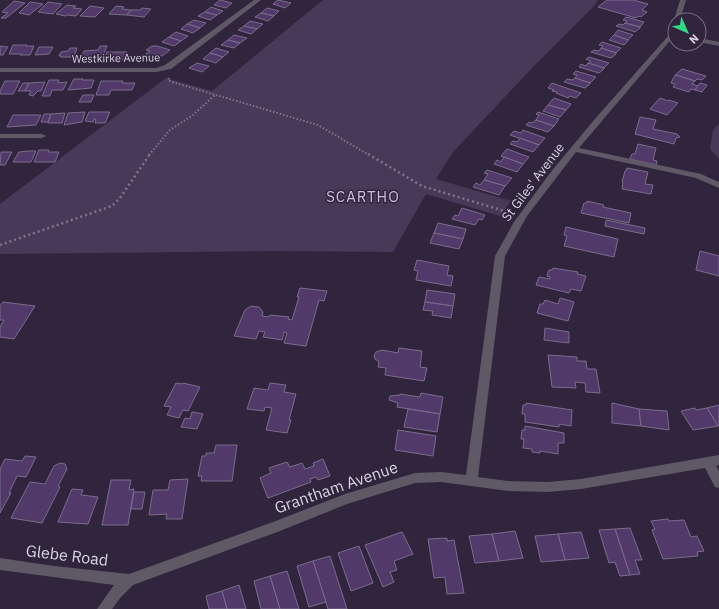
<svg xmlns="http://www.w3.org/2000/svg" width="719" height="609" viewBox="0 0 719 609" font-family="'IBM Plex Sans',sans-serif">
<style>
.green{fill:#483959}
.building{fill:#513a6a;stroke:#7a6d8a}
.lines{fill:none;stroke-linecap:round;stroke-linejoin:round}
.path-far1{stroke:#7e758a;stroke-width:2;stroke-dasharray:1.5 2;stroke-linecap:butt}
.path{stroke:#7e758a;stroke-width:2.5;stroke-dasharray:2 3;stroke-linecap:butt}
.minor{fill:#5e5965;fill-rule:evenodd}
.labels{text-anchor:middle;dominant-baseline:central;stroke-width:3;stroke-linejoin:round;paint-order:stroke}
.far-street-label{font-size:11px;fill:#dad3e3;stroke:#31253e}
.street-label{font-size:13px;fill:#dad3e3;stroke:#31253e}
.quarter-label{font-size:15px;letter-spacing:1px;fill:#cbbddd;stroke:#31253e}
.near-street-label{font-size:16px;fill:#dad3e3;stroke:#31253e}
</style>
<rect width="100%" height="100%" fill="#31253e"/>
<g class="green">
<path d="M323,0H598L594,6L533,67L453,152L436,179L511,201L500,216L426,194L393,252L268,251L0,254V204L166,78L212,91Z"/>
<path d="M719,124V159L710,149L713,130Z"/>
</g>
<g class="building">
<path d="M220,0L232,3L226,8L214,5Z"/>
<path d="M278,0L291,3L285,8L273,4Z"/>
<path d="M607,0H633L648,4L642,10L647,12L641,17L638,16L636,18L598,7Z"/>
<path d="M14,1L25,3L6,18H1L8,13L2,12Z"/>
<path d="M30,2L43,4L29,15L19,13Z"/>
<path d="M48,2L62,4L53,14L38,12Z"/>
<path d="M67,5L76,6L73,8L82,9L76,16L67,15L65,16L56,14Z"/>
<path d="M90,6L104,8L95,17L80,16Z"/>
<path d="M116,6L124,7L122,9L131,10L127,15L109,14Z"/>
<path d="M211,7L223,11L217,15L205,12Z"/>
<path d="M142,8L151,9L144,17L127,15L131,10H140Z"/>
<path d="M267,8L279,11L274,16L261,13Z"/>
<path d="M205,12L217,15L210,20L198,16Z"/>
<path d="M261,13L274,16L268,21L255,17Z"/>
<path d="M626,17L644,22L640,27L625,23L627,21L623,20Z"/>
<path d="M194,20L206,23L200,28L187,24Z"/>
<path d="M250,21L263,24L257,29L244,26Z"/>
<path d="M625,23L640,27V28L635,32L616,26L619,24L623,25Z"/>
<path d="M187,24L200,28L193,33L181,29Z"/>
<path d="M244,26L257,29L251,34L238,30Z"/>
<path d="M618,30L633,35L628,40L614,35Z"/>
<path d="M176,32L188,36L181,41L169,37Z"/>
<path d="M234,35L247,38L240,43L228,40Z"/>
<path d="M614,35L628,40V41L624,45L609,40Z"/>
<path d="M169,37L181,41L174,46L162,42Z"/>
<path d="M228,40L240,43L234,48L221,45Z"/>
<path d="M602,42L621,48L616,53L601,48L603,46L599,45Z"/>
<path d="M13,45H27L26,46H34L30,55H20L21,54H9Z"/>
<path d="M0,46L8,47L3,55H0Z"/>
<path d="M100,46H107L102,58H80L84,51L98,50Z"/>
<path d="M152,46H157L170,50L162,56L155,54L153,56H147L146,54L150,51L146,50Z"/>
<path d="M39,47H53L49,54L35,55Z"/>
<path d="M70,48H77L74,57H61V56H59L61,52L68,51Z"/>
<path d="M216,48L229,52L223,57L210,53Z"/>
<path d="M601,48L616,53V54L611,58L591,52L594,50L599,51Z"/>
<path d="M107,52H127L124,60H104Z"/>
<path d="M210,53L223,57L216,63L203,59Z"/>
<path d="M589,57L609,63L604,68L588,63L591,61L586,59Z"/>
<path d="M197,63L209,66L202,72L189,68Z"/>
<path d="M588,63L604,68V69L599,73L579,67L581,64L586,66Z"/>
<path d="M682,69L706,76L702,80L697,79L695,81L675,75Z"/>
<path d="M576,71L596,77L590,83L575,78L577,75L573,74Z"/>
<path d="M675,75L695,81L692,84L698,86L695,90L691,89L689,92L673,87L675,84L671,83Z"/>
<path d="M575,78L590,83V84L585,88L564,82L567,79L572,80Z"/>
<path d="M74,79H83L82,80H94L91,88L68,90Z"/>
<path d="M49,80H59L58,83L67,82L63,90H52L50,96H42Z"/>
<path d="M5,81H20L13,94H0V91Z"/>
<path d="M101,81H123L122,83H135L132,90H111L109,95H96Z"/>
<path d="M45,82L41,91H38L33,96L29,95L31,91H25L29,83Z"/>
<path d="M23,83H29L25,91H18Z"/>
<path d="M552,83L581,93L576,98L570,96L568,98L556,93L557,92L552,91L554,90L548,88Z"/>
<path d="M700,83L707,85L702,92L695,90Z"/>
<path d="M83,95H94L91,102H79Z"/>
<path d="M554,98L571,104L566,110L548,105Z"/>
<path d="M660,98L668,101L669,100L678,103L667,115L650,109Z"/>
<path d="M548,105L566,110L560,117L543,111Z"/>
<path d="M85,112L82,122L64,125L68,113Z"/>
<path d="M89,112H110L105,123H95L96,119H94L93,122L85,121Z"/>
<path d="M538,112L559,119L554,126L536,120L539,115L536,114Z"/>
<path d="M65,113L62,123H48L51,114Z"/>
<path d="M44,114H51L48,122H41Z"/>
<path d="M13,115H41L36,125L7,127Z"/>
<path d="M640,117L656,120L653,129L677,134L680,137L676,138L674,144L635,134Z"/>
<path d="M536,120L554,126L548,132L526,125L529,122L532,123Z"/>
<path d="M523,130L545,138L539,145L510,135L514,131L521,133Z"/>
<path d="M520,138L539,145L533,152L510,144L513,141L517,142Z"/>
<path d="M638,144L656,148L653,160L657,161L656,165L630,159L632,154H635Z"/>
<path d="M507,149L529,157L523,164L501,156Z"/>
<path d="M39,150H49L48,152H59L55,162H34Z"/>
<path d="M28,151H36L31,162H13L19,152Z"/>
<path d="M1,152H12L5,165H0Z"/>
<path d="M504,157L523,164L517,172L494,164L497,160L501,162Z"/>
<path d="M627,168L648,172L645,184L653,185L651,194L622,189L623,182H622L625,171H626Z"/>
<path d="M487,170L512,178L505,186L484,180L488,174L484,173Z"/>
<path d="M484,180L505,186L499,195L473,187L476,183L480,185Z"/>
<path d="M587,201L604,205L603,207L631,213L629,223L581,213L584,203H587Z"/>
<path d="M462,208L485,215L482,220L479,219L475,225L452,219L455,215L458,216Z"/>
<path d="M606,220L645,228L644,234L605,226Z"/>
<path d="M438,223L466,229L463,239L434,233Z"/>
<path d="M566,227L618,239L614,257L564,246L567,236L564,235Z"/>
<path d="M434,233L463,239L459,249L430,243Z"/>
<path d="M700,251L719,256V276L696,270Z"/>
<path d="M417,260L449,266L447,275L453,276L451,286L416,280L418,271L414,270Z"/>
<path d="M553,268L578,272L577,274L586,276L581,291L571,289L569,293L536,285L539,277L550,279V277L547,276L549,270H552Z"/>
<path d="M300,288L327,291L324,301L319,300L306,346L284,343L287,333L284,332L282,340L263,337L265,332L259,331L256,339L234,336L245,310L251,306L259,307L263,312L262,316L269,317L270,315L289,317L288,319L292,320L299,297H297Z"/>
<path d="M427,290L455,294L453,306L425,302Z"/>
<path d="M560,298L574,302L568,321L537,313L540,304H543L545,300L558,304Z"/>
<path d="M3,302L35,306L14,339L0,337V327L4,320H0V306Z"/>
<path d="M425,302L453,306L451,318L432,315L433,311L423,310Z"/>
<path d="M545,328L569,332V343L544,340Z"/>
<path d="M399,348L422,351L420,367L427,368L424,381L385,375L386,368L378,367L379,362L375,359L374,356L376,352L382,350L398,353Z"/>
<path d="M548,355L577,357V361H586L587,369H596L600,393L586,392L585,383L575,382L576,388L552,387Z"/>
<path d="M176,383L182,384L183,383L200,387L188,411L183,410L179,418L167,415L171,407L164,406Z"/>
<path d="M270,383L286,385L284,392L296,394L289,420H291L287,433L266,430L272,408L265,407L264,411L247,409L254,388L268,390Z"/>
<path d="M421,393L443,397L440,414L397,407L398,403L389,400L390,396L400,395V394L420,397Z"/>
<path d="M526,403L572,410L571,426L559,424V427L525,422V414H522L523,405H526Z"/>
<path d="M612,403L639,409L641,426L612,423Z"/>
<path d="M719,405V425L718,426L707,408Z"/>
<path d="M695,408L696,410L707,408L718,426L693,430L681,411Z"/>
<path d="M408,409L440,414L437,432L404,427Z"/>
<path d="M639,409L667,411L669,430L641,426Z"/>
<path d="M192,412L203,414L197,429L181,427L185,418L190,419Z"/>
<path d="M525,426L564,433V443H558V454L540,451V453L532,452V449L523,448L524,439H521L522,430H525Z"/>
<path d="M398,430L436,436L433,456L395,450Z"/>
<path d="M216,445H237L232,481H201L202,476H198L202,456H206V453H214Z"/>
<path d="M25,456L36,457L26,477L17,476L9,493H11L0,513V469L5,459L22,461Z"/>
<path d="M323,459L330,476L318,480L316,477L310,479L311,482L268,498L260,478L271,473L269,468L287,462L290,467L302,463L305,469L314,466L313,463Z"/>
<path d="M60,463L65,464L67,469L58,486L60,487L42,523L11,518L30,482L45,484L54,466Z"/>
<path d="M188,479L182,519H166L167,514L149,515L153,490H168L170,480Z"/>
<path d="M111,480H131L129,490L134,489L128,525H102Z"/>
<path d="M72,489L83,490L81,495L98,497L88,524L58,522Z"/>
<path d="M134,492H145L142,509H131Z"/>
<path d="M668,519L669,521L684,520L691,537L697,536L704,551L697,552L698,556L663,559L652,530L655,529L651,521Z"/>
<path d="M630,528L642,560H635L640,574L630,575L615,529Z"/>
<path d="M615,529L630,575L620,576L615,562L609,563L599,530Z"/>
<path d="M515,531L523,558L499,561L492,534Z"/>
<path d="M402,532L413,554L394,561L397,570L390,572L394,582L383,587L365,545Z"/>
<path d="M581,532L589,558L565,560L558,534Z"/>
<path d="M492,534L499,561L475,563L469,536Z"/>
<path d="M558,534L565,560L541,562L535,536Z"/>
<path d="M447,538V541L454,540L464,593L447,594L445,577L434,578L428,539Z"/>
<path d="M359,546L373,583L351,591L338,553Z"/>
<path d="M330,556L347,609H328L313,561Z"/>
<path d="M313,561L326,602L309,607L297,566Z"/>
<path d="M287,571L299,609H280L270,576Z"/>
<path d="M270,576L280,609H261L254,581Z"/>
<path d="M239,585L246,609H227L222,591Z"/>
<path d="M222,591L227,609H209L206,596Z"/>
</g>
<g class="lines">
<g class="path-far1">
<path d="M169,78L168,80L172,82L318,125L369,155"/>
<path d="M149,155L170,130L193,115L215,95"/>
</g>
<g class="path">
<path d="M368,154L422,186L511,213"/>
<path d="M0,245L112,206L120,198L150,154"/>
</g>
<g class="minor">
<path d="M254,0H261L171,69L156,72H0V68H156L165,65Z"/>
<path d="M680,0H686L680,20H675V21L674,20Z"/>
<path d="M675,23L674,36L579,148L701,174L719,182V188L696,178L576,152L527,216L505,256L478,477L508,481L548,482L581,479L719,455V465L716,466L719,471V488L715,487L705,468L581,489L548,492L508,491L441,482L415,483L347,504L280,531L133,585L121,597L112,609H97L114,585L0,570V558L54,566L129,574L273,522L345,494L415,473L441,472L466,475L495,256L514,222L550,173L594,120L669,35L672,25Z"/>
<path d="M699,38L719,42V46L699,42Z"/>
<path d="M0,134H42L46,136L42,138H0Z"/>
</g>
</g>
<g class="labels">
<g class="far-street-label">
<text transform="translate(116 58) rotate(-1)">Westkirke Avenue</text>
</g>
<g class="street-label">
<text transform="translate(533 182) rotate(-53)">St Giles' Avenue</text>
</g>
<g class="quarter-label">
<text x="363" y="196">SCARTHO</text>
</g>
<g class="near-street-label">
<text transform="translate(336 487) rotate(-19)">Grantham Avenue</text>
<text transform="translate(67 555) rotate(7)">Glebe Road</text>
</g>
</g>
<g transform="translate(687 32) rotate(135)"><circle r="19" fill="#31253e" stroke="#756b80"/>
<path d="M0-3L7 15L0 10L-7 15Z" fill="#30d882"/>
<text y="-6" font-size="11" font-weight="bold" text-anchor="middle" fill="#dad3e3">N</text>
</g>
</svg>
